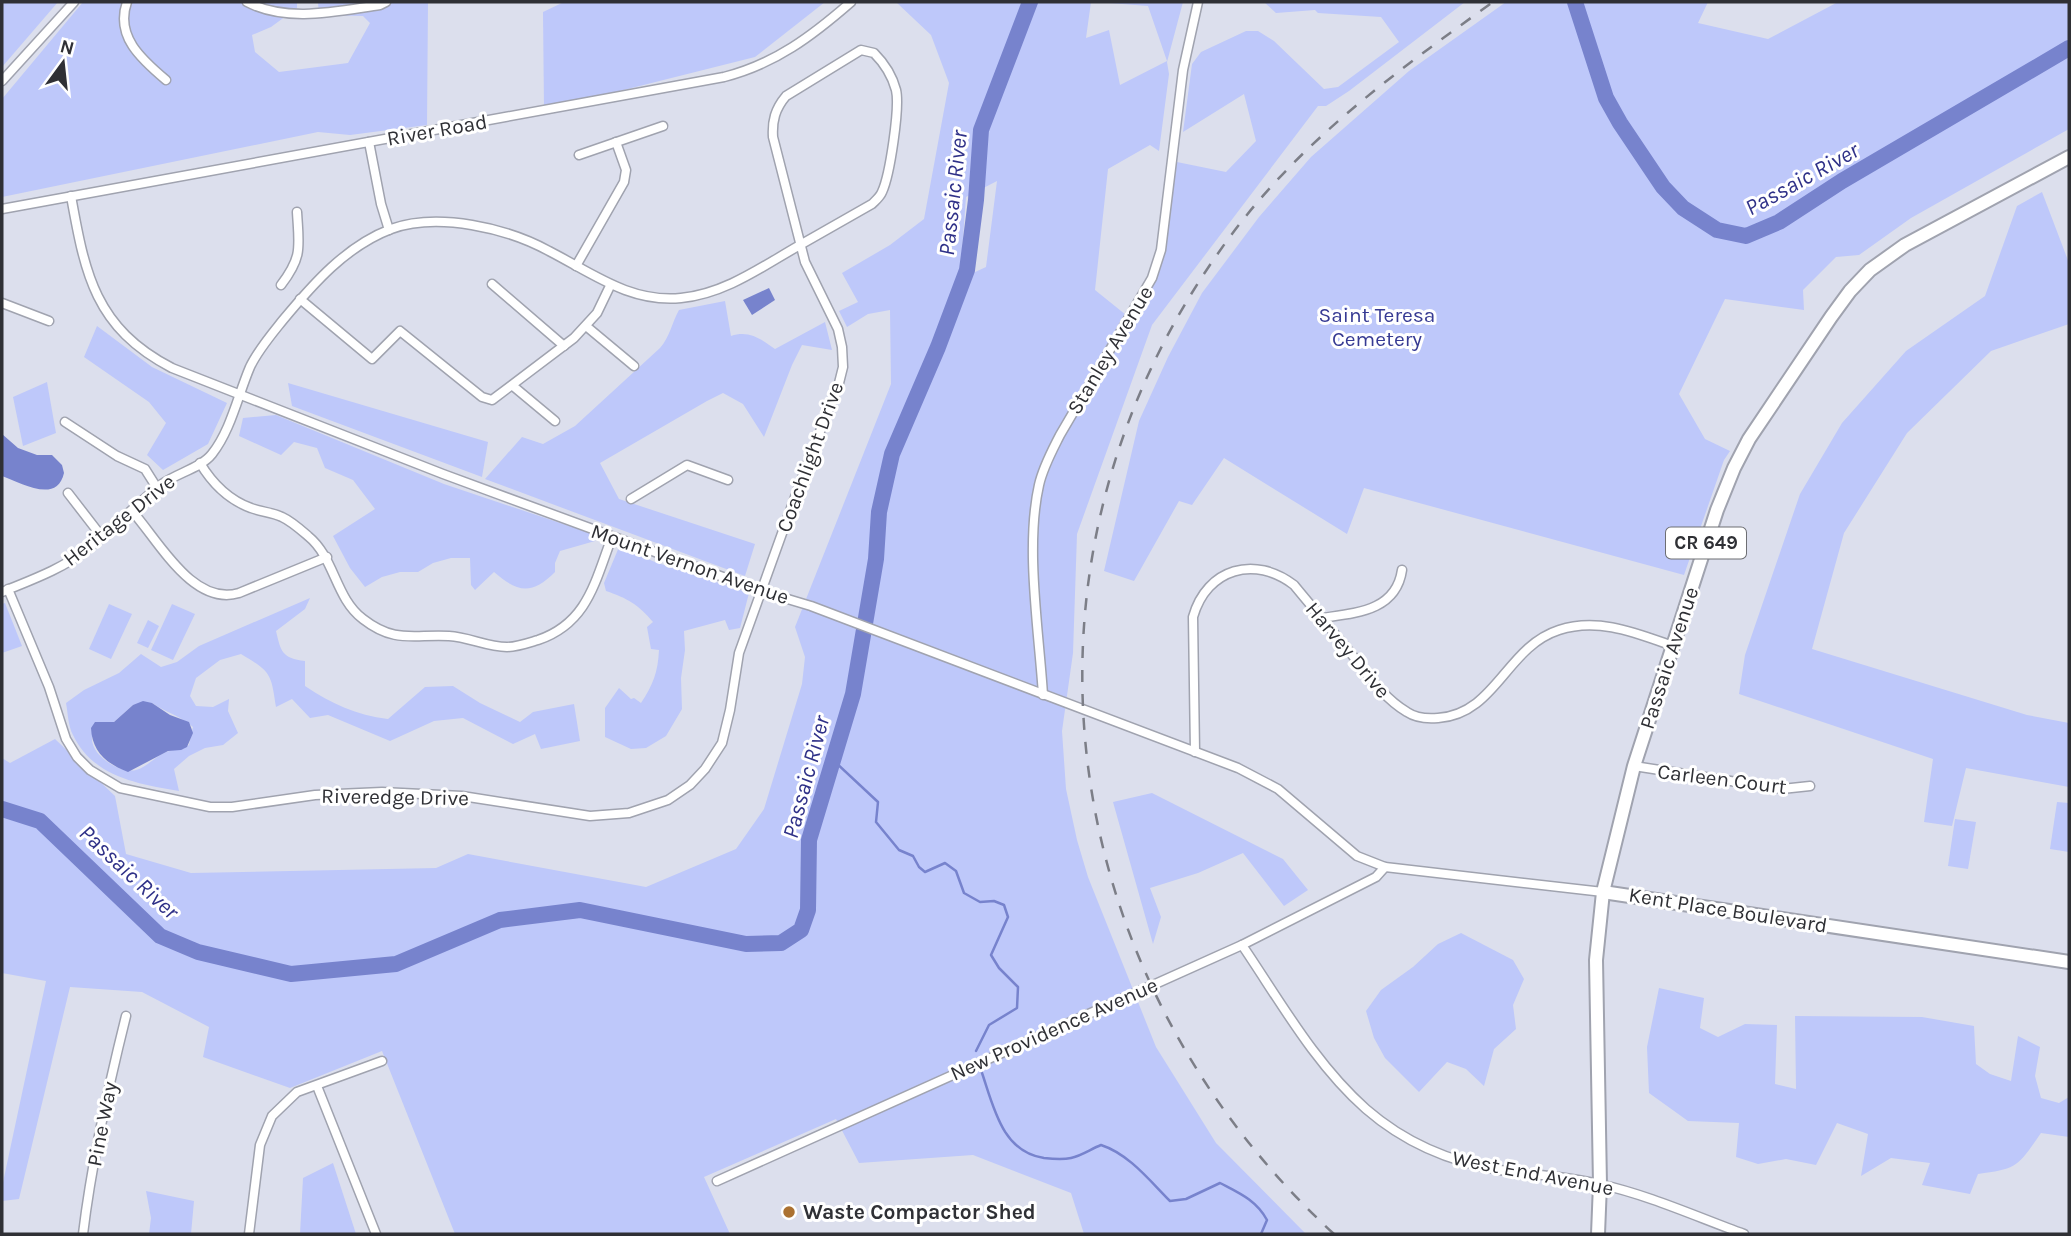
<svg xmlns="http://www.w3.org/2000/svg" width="2071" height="1236" viewBox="0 0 2071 1236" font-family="Karla,sans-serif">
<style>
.green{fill:#bec8fa;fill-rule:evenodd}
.water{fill:#7783cd}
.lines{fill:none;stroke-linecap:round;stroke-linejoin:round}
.stream{stroke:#7783cd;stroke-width:2.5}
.river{stroke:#7783cd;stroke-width:16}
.street-casing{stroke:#a0a3af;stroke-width:11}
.secondary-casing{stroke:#a0a3af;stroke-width:16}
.primary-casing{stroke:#a0a3af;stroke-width:16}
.street{stroke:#fff;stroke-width:8}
.secondary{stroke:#fff;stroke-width:12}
.primary{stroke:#fff;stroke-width:12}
.rail{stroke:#7c7e87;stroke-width:2.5;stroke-dasharray:12 12;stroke-linecap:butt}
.poi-dot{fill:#ab7131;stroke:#fff;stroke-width:2.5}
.labels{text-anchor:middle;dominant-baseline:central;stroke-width:6;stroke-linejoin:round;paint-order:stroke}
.shield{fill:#fff;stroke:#6d6e72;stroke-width:2}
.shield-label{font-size:19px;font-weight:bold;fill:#2f3035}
.street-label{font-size:21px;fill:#2f3035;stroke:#fff}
.park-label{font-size:21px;fill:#363a93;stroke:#fff}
.poi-label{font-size:21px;font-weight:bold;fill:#2f3035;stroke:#fff;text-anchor:start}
.water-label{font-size:23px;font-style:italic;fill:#2f3188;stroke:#fff}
</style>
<rect width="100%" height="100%" fill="#dcdfed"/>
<g class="green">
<path d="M2,2H58L2,67Z"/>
<path d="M83,2H297V8L271,27L252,35L255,52L279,72L348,63L370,23L363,16L319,15L318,2H428L427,125L350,135L318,132L2,197V99Z"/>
<path d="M564,2H825L755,57L544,110L543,12Z"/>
<path d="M896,2H1091L1086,38L1109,30L1120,85L1167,61L1148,6L1096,2H1183L1167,62L1169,74L1159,151L1150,145L1108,169L1095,290L1131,319L1160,263L1172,161L1226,172L1256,141L1244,94L1183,132L1192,64L1201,52L1246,31H1258L1274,41L1324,89L1338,87L1399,42L1381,17L1318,13L1315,10L1276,13L1264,2H1465L1349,91L1326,106H1318L1152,325L1077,534L1073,653L1062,731L1066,789L1077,840L1088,877L1156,1047L1216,1143L1306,1234H1084L1071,1193L973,1155L859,1163L836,1119L704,1177L730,1234H455L382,1051L290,1088L203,1057L209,1027L142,992L70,987L19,1199L2,1201V1187L46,981L2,973V758L10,763L55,739L115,796L126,854L191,873L436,868L468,854L646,887L736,849L764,809L802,684L805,657L795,627L891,384L890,310L868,314L847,327L839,311L858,302L842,273L890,245L924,219L949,83L931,35ZM997,181L986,267L960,279L966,197Z"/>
<path d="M1506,2H1708L1698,23L1768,39L1838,2H2069V129L1911,218L1859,255L1836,257L1803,290L1804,310L1725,299L1679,394L1705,439L1730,451L1724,460L1684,575L1364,488L1347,534L1224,458L1192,505L1179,501L1134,581L1104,571L1139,421L1168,357L1202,293L1259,217L1311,157L1409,71Z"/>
<path d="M2042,192L2069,263V324L1991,351L1907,433L1844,533L1812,649L2027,715L2069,723V787L1966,768L1952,826L1924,822L1933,759L1739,694L1745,655L1800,494L1842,423L1906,351L1985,296L2017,206Z"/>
<path d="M725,301L731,336C749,330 761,339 775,349L825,322L832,350L802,345L792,365L764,437L743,404L723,393L707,401L600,463L619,499L755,544L745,576L485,479L522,437L543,444L575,426L660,348C670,337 672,322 679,310Z"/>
<path d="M97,326L152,367L227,403L208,444L163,470L147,455L166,423L149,402L84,357Z"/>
<path d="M47,382L56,433L23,446L13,397Z"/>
<path d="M288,383L488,442L482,477L292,406Z"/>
<path d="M276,415L444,484L596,535L595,541L560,551L555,563V572C532,595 518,593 494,572L475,590L471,585L470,558H451L433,563L418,572H400L382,577L365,587L350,568L333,536L375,509L353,480L325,468L317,448L294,442L281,455L239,436L243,418Z"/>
<path d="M619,547L655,562L749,593L740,628L729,630L725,620L684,631L685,650L681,678L682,709L666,736L646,748L631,749L605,737V708L619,688L631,699L634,698L641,703C653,685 658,672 659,650L651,649L647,627L653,622C639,605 627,598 606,591L604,583Z"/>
<path d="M310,598L305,609L276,631C281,652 282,658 305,661V686C332,704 356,715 388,719L425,687L453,686L480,703L520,722L533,712L574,704L580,741L541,749L535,734L513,744L463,718L434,721L390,741L328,715L310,718L292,699L276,707C271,673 271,672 241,654L220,660L196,678L190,696L196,706L213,707L229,699L228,711L238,733L223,745L205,748L189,756L174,769L179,791C138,784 93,777 73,735C68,726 68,713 66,703L84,690L119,673L141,654L161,667L177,662L199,646ZM152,703C165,712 181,716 193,727L189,745C181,751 177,748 169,751C157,754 148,767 136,770C120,774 90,755 92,737C92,732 96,726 98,722H114L133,705Z"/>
<path d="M5,603L22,646L2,653V604Z"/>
<path d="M109,604L132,614L111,659L89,649Z"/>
<path d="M172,604L195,614L173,660L151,650Z"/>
<path d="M148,620L159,626L148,648L137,643Z"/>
<path d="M1152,793L1283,859L1308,890L1284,906L1243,853L1198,873L1150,888L1161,917L1153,944L1113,802Z"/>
<path d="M2057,802L2069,803V852L2050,849Z"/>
<path d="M1955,819L1976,822L1968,869L1948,866Z"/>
<path d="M1461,933L1513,960L1524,979L1513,1005L1516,1029L1494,1049L1484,1086L1466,1069L1447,1062L1419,1092L1385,1058L1374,1038L1366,1011L1381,990L1413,967L1438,944Z"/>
<path d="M1659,988L1704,998L1700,1028L1718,1037L1745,1024L1777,1025L1775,1084L1796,1089L1795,1016L1922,1017L1974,1026L1976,1064L1990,1074L2011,1081L2018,1036L2040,1047L2035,1076L2041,1098L2059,1103L2069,1097V1137L2041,1133C2018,1166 2018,1169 1978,1174L1970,1194L1922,1185L1930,1163L1891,1158L1861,1176L1868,1134L1837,1123L1816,1165L1786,1159L1758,1164L1736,1157L1739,1123L1688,1121L1649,1093L1647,1047Z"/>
<path d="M333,1163L356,1234H300L303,1178Z"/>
<path d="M146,1191L194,1201L191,1234H149L151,1218Z"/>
</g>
<g class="water">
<path d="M769,288L775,300L752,315L743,300Z"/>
<path d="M2,434L18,448L37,455H52L62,465L64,473C57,505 20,482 2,476Z"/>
<path d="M143,701L152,703L170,715L189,722L193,733L187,747L181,750L168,751L128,772C107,764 92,752 91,728L95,722H114L133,705Z"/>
</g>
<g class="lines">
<g class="stream">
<path d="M833,760L878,802L876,822L899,850L913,856L919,867L925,872L945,863L956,871L964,893L980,902L994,901L1004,905L1008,917L991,955L999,968L1018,987L1017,1008L989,1025L976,1051"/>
<path d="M981,1070C993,1104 1001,1152 1044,1158C1053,1159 1062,1160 1071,1158C1081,1156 1091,1149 1101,1145C1129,1154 1150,1181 1170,1201L1186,1199L1220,1183C1239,1193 1256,1200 1267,1220L1261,1234"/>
</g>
<g class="river">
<path d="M1575,2L1606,98L1620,123L1663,187L1683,208L1717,230L1746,236L1779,222L1842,181L2069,48"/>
<path d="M2,809L40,821L160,936L198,952L291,974L396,964L500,920L580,910L746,944L781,943L801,930L808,910L809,840L853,694L876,559L879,512L892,454L938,347L967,270L976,200L981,130L1030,2"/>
</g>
<g class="street-casing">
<g id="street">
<path d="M127,2C115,36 141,59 166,80"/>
<path d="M247,2C287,23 338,11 380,5L386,2"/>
<path d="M2,81L74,2"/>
<path d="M369,142L381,204L389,230"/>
<path d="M579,155L663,126"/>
<path d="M71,196C85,274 95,328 172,368L443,474L761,591L811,606L1238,768L1278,789L1357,856L1385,867L1603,892"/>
<path d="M2,209L724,77C775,64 812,36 851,2"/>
<path d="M576,266L624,182L626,170L616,142"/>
<path d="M492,284L564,346"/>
<path d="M281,285C303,256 299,247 297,212"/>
<path d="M300,299L372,359L400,331L482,397L492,400L574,338L597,313L610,286"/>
<path d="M2,303L49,321"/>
<path d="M586,326L634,366"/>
<path d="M513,386L555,421"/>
<path d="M65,422L117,456L145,469L157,488"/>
<path d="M200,463C212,483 229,500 251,508C261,512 272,512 282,517C291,521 300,529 308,536C335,558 335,598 363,619C395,644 414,634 449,636C469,637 487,647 507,647C517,647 528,643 538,640C588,623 595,581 612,537"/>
<path d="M68,493L102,537"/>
<path d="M631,499L687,465L728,480"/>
<path d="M132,511C158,540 193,607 239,593L327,557"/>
<path d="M2,592C31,580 62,569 86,550C113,529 136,504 162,484C177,473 201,468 212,454C231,430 238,395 250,367C258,350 271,335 283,320C313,284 346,246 391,229C438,212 507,228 549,251C592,273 630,303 681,298C725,294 763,266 800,245L872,204C876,200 880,197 882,192C890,175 900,107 896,90C892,75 884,63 874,53L861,50L786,96C775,109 772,121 773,137L805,262L838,329L842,347L843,367L839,383L803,475L739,653L730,710L722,743L705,769L690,785L668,800L629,813L590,816L462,796L382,792L315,795L232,807H210L120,788L90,770L77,757L66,739L49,687L8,589"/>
<path d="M1322,618C1356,613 1396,611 1402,570"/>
<path d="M1043,695C1039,631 1025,547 1039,485C1043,467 1052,451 1060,435L1152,278L1161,250L1183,70L1198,2"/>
<path d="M1195,752L1193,617C1207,568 1255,555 1294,585C1312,607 1331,629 1349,651C1366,672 1383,698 1407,712C1416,718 1427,719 1438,718C1496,714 1506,647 1559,630C1598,617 1636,633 1673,646"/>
<path d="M1634,766L1782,789L1810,786"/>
<path d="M1242,945C1280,1001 1315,1064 1366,1109C1404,1142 1450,1162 1500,1170C1533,1175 1567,1176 1599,1184C1649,1195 1697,1217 1744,1234"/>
<path d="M317,1086L376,1234"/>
<path d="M717,1181L1242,945L1376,877L1385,867"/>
<path d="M83,1234C92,1160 108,1088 126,1016"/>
<path d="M249,1234L260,1145L272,1116L297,1092L382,1061"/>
</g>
</g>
<g class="secondary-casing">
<path id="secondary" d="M1603,892L2069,962"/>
</g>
<g class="primary-casing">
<path id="primary" d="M1598,1234L1600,1184L1596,960L1603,892L1634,766L1717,510L1734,468L1749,439L1831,317L1850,291L1870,270L1905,245L2069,157"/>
</g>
<use href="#street" class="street"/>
<use href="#secondary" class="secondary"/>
<use href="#primary" class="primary"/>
<path class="rail" d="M1334,1234C1047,970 995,550 1232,234C1303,139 1397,71 1493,2"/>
</g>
<circle class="poi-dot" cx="789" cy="1212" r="7"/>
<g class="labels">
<rect class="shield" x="1666" y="527.5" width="80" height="31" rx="5"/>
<g class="shield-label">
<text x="1706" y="543">CR 649</text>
</g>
<g class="street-label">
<text transform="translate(437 130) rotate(-10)">River Road</text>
<text transform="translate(1110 350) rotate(-59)">Stanley Avenue</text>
<text transform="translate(810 457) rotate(-70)">Coachlight Drive</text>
<text transform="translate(119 520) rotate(-38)">Heritage Drive</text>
<text transform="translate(690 564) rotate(19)">Mount Vernon Avenue</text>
<text transform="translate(1348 650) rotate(50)">Harvey Drive</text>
<text transform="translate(1669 658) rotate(-72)">Passaic Avenue</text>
<text transform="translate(1722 779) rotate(7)">Carleen Court</text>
<text transform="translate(395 797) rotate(1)">Riveredge Drive</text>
<text transform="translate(1728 910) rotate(9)">Kent Place Boulevard</text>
<text transform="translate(1054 1029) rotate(-24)">New Providence Avenue</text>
<text transform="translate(102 1124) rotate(-79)">Pine Way</text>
<text transform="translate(1533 1173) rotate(11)">West End Avenue</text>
</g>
<g class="park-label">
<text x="1377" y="315">Saint Teresa<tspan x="1377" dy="24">Cemetery</tspan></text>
</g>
<g class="poi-label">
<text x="803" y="1212">Waste Compactor Shed</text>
</g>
<g class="water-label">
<text transform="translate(1802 179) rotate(-29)">Passaic River</text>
<text transform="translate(953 193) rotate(-84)">Passaic River</text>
<text transform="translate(806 777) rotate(-75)">Passaic River</text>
<text transform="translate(129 872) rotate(43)">Passaic River</text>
</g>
</g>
<rect width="2071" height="1236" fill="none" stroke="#2f3035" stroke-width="7"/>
<g transform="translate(63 63) rotate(15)" stroke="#ffffff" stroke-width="5" paint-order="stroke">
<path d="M0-5L12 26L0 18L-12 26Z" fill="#2f3035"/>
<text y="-10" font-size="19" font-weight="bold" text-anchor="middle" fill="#2f3035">N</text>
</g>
</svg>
